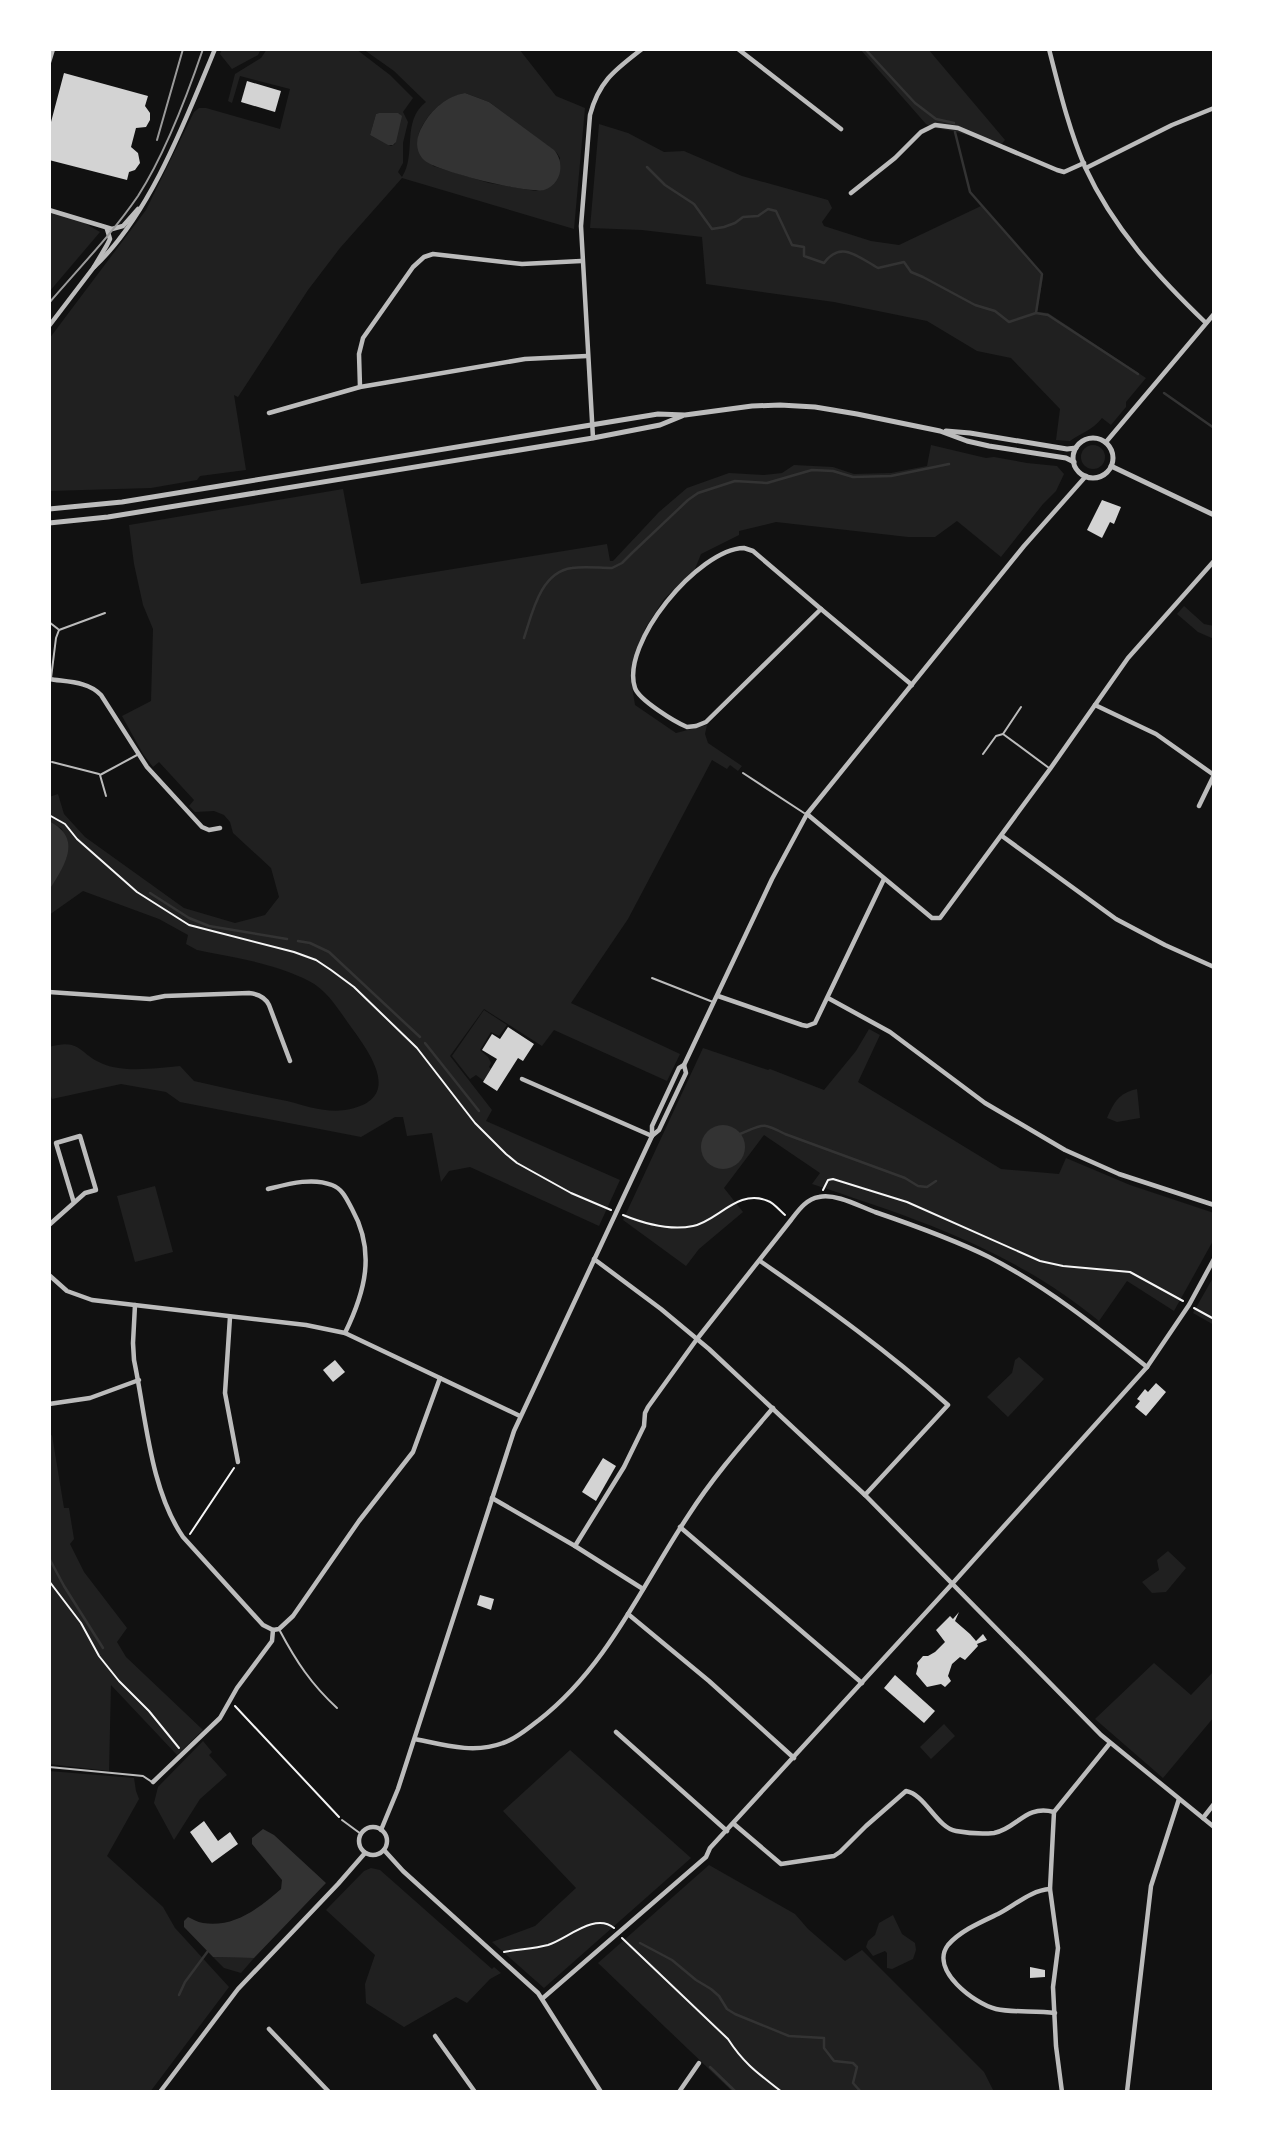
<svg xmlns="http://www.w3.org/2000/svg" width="1263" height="2141" viewBox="0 0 1263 2141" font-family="'Golos Text',sans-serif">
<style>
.green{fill:#202020;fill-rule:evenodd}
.water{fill:#333}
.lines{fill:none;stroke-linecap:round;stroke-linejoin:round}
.stream{stroke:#333;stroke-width:2.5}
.building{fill:#d3d3d3}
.path{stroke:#f5f5f5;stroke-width:2}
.service{stroke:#bcbcbc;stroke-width:2}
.minor{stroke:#bcbcbc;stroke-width:4.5}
.tertiary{stroke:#bcbcbc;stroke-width:5}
.tram{stroke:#9a9a9a;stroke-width:2}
</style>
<rect width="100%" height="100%" fill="#111"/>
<g class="green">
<path d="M222,49H261L258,55L232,69L220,54Z"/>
<path d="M267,49H356L390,75L413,98L403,112L408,122L403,143V163L398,172L402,177C417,154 401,121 426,102L394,71L363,49H519L556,96L585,108L574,229L402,178L340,248L308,290L238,397L234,395L246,470L200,476L197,480L151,488L49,491V339L146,210L194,112L199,108H206L280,129L290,89L240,76L232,103L228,101L235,74L261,58ZM465,93L489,102L557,153L560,158L548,188L536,191L489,183L433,166L418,136C425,115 444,97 465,93ZM379,113L400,114L395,144L391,146L370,135L376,114Z"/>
<path d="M860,49H928L1005,140L999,147C986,142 973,136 960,133C948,129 936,130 926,124Z"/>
<path d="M599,124L628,133L664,152L684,151L742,176L828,200L832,208L822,222L824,226L871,241L899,245L981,206L1043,277L1037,312L1048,313L1146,378L1126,402V407L1111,425L1102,418C1092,431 1082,432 1070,441L1056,440L1060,409L1011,358L977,351L927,321L834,302L706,284L702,237L642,230L590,228Z"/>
<path d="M49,213L81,221L100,232L49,292Z"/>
<path d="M931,445L986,458L994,457L1027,463L1057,466L1064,474L1056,491L1043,504L1001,557L957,521L935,537H908L776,522L739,531V535L701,554L695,569L664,599L646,627L637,648L630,674L635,705L676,733L707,725L705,734L708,743L742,766L738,771L730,765L727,769L712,760L628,919L571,1003L680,1054L667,1081L554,1030L542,1046L484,1009L450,1056L492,1110L486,1121L620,1180L599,1226L470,1167L449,1171L441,1182L432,1133L407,1136L403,1117H395L361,1137L180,1102L166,1092L121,1084L52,1099L49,1090V1047C82,1038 78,1054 103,1064C124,1073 158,1068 180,1066L194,1081C225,1088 256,1095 287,1101C306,1106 326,1113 345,1110C403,1100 373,1057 351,1027C338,1009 328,991 309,981C275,963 235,958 197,950L186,944L188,935L159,919L83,891L49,915V891L67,856L62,829L49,821V797L58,794L64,814L85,837L184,908L235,923L265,915L279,897L271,868L233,833L230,822L224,815L214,811L195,812L189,806L194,800L159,762L153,767L143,754L122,716L151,701L153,629L143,605L134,564L129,525L343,489L361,584L607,544L610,561H613L659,512L687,488L729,473L764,475L782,473L794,465L833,467L854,474L891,473L927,466Z"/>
<circle cx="1093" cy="457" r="12"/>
<path d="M1184,606L1204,624L1214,626V639L1198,632L1177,614Z"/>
<path d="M484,1010L507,1025L499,1036L491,1032L480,1050L488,1057L491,1063L489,1067L491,1069L484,1081L476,1075L470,1079L452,1056Z"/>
<path d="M869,1029L880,1035L858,1082L1001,1169L1059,1174L1066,1158L1130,1185L1214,1213V1239L1174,1311L1127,1281L1099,1321C1011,1249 917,1219 812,1184L820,1173L764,1135L724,1188L743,1212L699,1249L686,1266L623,1220L703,1048L768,1070L770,1069L824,1090L856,1051Z"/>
<path d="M1137,1089L1140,1118L1117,1122L1107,1118C1114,1102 1119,1093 1137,1089Z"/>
<path d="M155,1186L173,1252L135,1262L117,1196Z"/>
<path d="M1214,1276V1325L1193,1313Z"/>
<path d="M1019,1357L1044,1379L1008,1417L987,1397L1012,1373L1015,1360Z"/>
<path d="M52,1435L64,1508H69L74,1539L70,1544L84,1572L127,1628L117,1642L126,1657L203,1730L177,1755L111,1685L109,1771L49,1764V1436Z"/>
<path d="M1168,1551L1186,1568L1166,1592L1152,1593L1142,1582L1159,1570L1157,1560Z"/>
<path d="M1154,1663L1191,1695L1214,1671V1717L1163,1778L1095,1719Z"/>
<path d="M944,1724L955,1736L931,1759L920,1747Z"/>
<path d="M203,1741L212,1752L209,1755L227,1775L200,1799L174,1840L154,1803L158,1787Z"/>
<path d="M570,1750L691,1858L544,1988L492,1942L535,1926L576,1888L503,1811Z"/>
<path d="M49,1771L134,1778L136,1791L139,1799L107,1856L163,1907L175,1928L229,1987L150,2092H49Z"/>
<path d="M709,1865L795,1914L808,1929L845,1961L862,1950L984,2072L994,2092H733L598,1963Z"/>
<path d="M371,1868L380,1870L492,1969L494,1967L501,1973L490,1979L467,2003L456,1997L404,2027L366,2003L365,1984L375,1955L326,1910L364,1871Z"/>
<path d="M893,1915L902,1934L915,1943L916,1950L913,1959L892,1969L887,1968V1953L885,1951L873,1956L866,1947L868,1941L875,1935L879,1923Z"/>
<path d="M213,1957L254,1958L241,1973L224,1968Z"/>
</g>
<g class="water">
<path d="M465,93L489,102L554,150C565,162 562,184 544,190C529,194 435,171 424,160C414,150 416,136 423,125C432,109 447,96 465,93Z"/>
<path d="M379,113H398L402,116L396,142L393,145H388L370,135L376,114Z"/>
<path d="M49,821C84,839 64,866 49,891Z"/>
<circle cx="723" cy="1147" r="22"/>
<path d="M263,1829L274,1835L326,1883L254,1958L213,1957L184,1927V1921L188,1917C193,1919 197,1922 203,1923C234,1928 259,1908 281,1889L282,1880L252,1844V1838Z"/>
</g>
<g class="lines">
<g class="stream">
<path d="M865,49L915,103L936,119L954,123"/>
<path d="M955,132L970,192L1042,274L1036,313L1048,315L1138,374"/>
<path d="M647,167L665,185L694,204L712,229L724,227L735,223L743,217L758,216L768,209L776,211L792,245L804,247V256L824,263C841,240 858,257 878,268L904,262L911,272L923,277L975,305L995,311L1009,322L1036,313"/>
<path d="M1164,393L1214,428"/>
<path d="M524,638C532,614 540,572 572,568C585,566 599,568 612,568L622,563L632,553L688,500L698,493L735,481L767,483L812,470L833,471L853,477L891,476L949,464"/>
<path d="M150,893L189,918L209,926L287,939"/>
<path d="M298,941L310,943L329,952L420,1037"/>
<path d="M425,1043L479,1111"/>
<path d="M740,1134C764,1124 762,1122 785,1134L905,1178L918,1186L927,1187L936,1181"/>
<path d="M49,1558L64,1586L103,1648"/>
<path d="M640,1943L672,1960L696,1980L711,1989L719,1996L727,2009L735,2014L789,2036L824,2038V2048L834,2061L853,2063L857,2067L853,2083L861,2092"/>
<path d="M179,1995L185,1982L208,1951"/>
<path d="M710,2067L736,2092"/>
</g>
</g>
<g class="building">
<path d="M64,73L148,96L145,106L150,113V120L146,127L136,128L131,147L138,153L140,163L135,170L129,172L127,180L49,160V121L51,122Z"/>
<path d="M247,81L281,91L275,112L241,102Z"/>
<path d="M1102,500L1121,507L1114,524L1110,522L1102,538L1087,530Z"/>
<path d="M508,1027L534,1044L523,1061L518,1058L497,1091L483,1082L497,1059L482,1050L492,1034L500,1039Z"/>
<path d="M335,1360L345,1372L333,1382L323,1370Z"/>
<path d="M1156,1383L1166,1392L1146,1416L1135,1407L1140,1401L1137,1399L1145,1389L1148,1392Z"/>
<path d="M603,1458L616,1466L596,1501L582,1492Z"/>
<path d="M480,1595L494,1599L491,1610L477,1605Z"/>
<path d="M959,1612L955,1621L970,1634L976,1641L983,1634L987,1640L977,1644L978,1646L965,1660L960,1657L952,1664L948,1676L951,1681L945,1687L941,1684L927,1687L916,1674L918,1666L917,1663L923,1656H928L935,1652L945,1642L936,1630L950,1616L953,1619Z"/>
<path d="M895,1675L935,1711L924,1723L884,1688Z"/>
<path d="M204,1821L218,1841L230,1832L238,1844L212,1863L190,1832Z"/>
<path d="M1030,1967L1045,1970V1977L1030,1978Z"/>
</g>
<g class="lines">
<g class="path">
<path d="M49,815L65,824L77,839L137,892L189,925L294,952L316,960L331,970L354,987L417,1048L475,1123L506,1154L517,1163L571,1193L611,1210"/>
<path d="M823,1190L828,1180L833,1179L907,1202L1040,1261L1063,1266L1130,1272L1183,1301"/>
<path d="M623,1215C645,1224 669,1231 693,1226C718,1221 738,1188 768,1201C774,1203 780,1211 785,1215"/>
<path d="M1194,1308L1214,1319"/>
<path d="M190,1534L234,1468"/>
<path d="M49,1581L81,1623L99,1656L119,1681L149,1711L179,1748"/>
<path d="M235,1706L339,1817"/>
<path d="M622,1938L728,2039C744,2064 759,2074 782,2092"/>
<path d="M504,1952C518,1949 533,1949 548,1945C567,1939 595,1912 614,1928"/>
</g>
<g class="service">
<path d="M49,622L58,629"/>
<path d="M51,678L56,638L59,630L105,613"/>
<path d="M1003,734L1049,768"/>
<path d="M983,754L996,736L1003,734L1021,707"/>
<path d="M52,762L99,774"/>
<path d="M743,773L804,813"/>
<path d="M106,796L100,775L137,755"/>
<path d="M652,978L713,1002"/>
<path d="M280,1631C296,1661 311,1684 337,1708"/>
<path d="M49,1767L133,1775L143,1776L152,1782"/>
<path d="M342,1820L361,1834"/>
</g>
<g class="minor">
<path d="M738,49L841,129"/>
<path d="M1049,49C1059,88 1069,130 1085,167C1113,228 1158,277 1206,323"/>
<path d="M49,62L53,49"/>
<path d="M1086,168L1172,125L1214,108"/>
<path d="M851,193L895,158L921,132L935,125L958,128L1057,170L1064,172L1084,163"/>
<path d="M49,210L112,229L123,226L138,209"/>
<path d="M94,267C150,215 186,119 215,49"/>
<path d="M49,326L94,267L107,245L110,239L107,229"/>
<path d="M360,387L359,354L363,338L413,267L424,257L433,254L522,264L581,261"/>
<path d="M269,413L360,387L525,359L587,356"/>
<path d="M593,438L581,226L590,115C599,81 615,70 642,49"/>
<path d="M1106,442L1214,314"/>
<path d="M744,548L753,551L821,609L706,722L696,726L687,727C675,722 639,700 635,688C620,644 698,549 744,548Z"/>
<path d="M821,609L912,685"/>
<path d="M49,679C67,682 88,681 101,695L147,767L202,827L209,830L220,828"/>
<path d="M1095,705L1156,734L1214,775L1199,806"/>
<path d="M807,814L932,918H940L1050,769L1128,658L1214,561"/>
<path d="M1002,836L1116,919L1165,945L1214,967"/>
<path d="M49,992L150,999L165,996L249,993C258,994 265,997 269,1005L290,1061"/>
<path d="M718,996L802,1025L807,1026L815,1023L884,879"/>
<path d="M828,998L890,1032L985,1103L1065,1150L1119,1174L1214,1205"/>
<path d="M522,1079L652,1136"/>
<path d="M653,1135L659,1130L686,1073L684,1065"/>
<path d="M268,1189C288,1184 312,1177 332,1185C343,1189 347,1200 352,1209C376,1252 365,1292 345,1333"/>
<path d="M49,1225L85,1193L96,1190L80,1136L56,1143L74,1203"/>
<path d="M594,1259L661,1309L709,1349L865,1495L1101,1735L1214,1827"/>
<path d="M760,1261C825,1306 889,1352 948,1405L865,1495"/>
<path d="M49,1275L67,1291L92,1300L306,1325L345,1333L520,1416"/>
<path d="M135,1305L133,1343L134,1360C146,1417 150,1489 183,1537L263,1625L273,1630"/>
<path d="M230,1317L225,1393L238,1462"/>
<path d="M49,1404L90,1398L139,1380"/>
<path d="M492,1498L575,1546L643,1589"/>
<path d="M680,1527L862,1683"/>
<path d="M575,1546L624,1467L644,1426L645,1413L648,1407L697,1339L791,1220C798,1211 806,1199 819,1197C835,1193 859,1206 875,1212C913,1225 953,1239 989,1257C1047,1287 1097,1327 1147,1367"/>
<path d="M628,1614L709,1681L794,1758"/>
<path d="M273,1630L279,1629L293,1616L359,1521L413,1452L440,1378"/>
<path d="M616,1732L727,1831"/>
<path d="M415,1739C444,1745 474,1754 503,1743C516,1739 528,1728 539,1720C607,1667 641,1587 688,1516C713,1477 743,1443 773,1408"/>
<path d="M153,1782L220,1718L237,1688L272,1641L273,1630"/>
<path d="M1203,1818L1214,1804"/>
<path d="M734,1824L781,1864L834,1856L840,1852L866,1826L906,1791C925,1794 937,1828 956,1831C967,1833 983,1834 994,1833C1017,1829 1025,1804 1054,1812"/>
<circle cx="373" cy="1841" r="14"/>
<path d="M381,1830L398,1789L514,1431L652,1136V1126L679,1068L684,1065L772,879L807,814L1024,546L1086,476"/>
<path d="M384,1850L403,1871L538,1993L601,2092"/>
<path d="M1050,1889C1031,1890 1014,1906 998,1914C981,1922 960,1931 948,1945C929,1970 975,2004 996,2009C1014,2013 1036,2010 1055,2013"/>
<path d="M543,1998L706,1857L710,1848L952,1584L1147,1367L1189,1305L1214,1259"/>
<path d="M269,2029L329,2092"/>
<path d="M435,2036L475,2092"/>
<path d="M160,2092L238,1989L338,1884L365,1853"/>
<path d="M679,2092L699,2063"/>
<path d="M1062,2092L1056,2046L1053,1987L1058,1948L1050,1889L1054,1812L1110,1743"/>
<path d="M1127,2092L1151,1886L1179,1799"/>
</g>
<g class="tertiary">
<path d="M946,431L970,433L1067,449L1076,448"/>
<circle cx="1093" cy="458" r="20"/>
<path d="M1111,466L1214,515"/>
<path d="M49,509L122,502L658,414L685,415L752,406L780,405L815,407L857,414L940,431L967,441L989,446L1066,458L1074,462"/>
<path d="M49,523L108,517L593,438L660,425L682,416"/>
</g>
<g class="tram">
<path d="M157,140L183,49"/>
<path d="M49,303C79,268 112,234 138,196C165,154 187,96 203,49"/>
</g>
</g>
<rect width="1263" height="2141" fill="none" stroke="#ffffff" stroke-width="102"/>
</svg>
